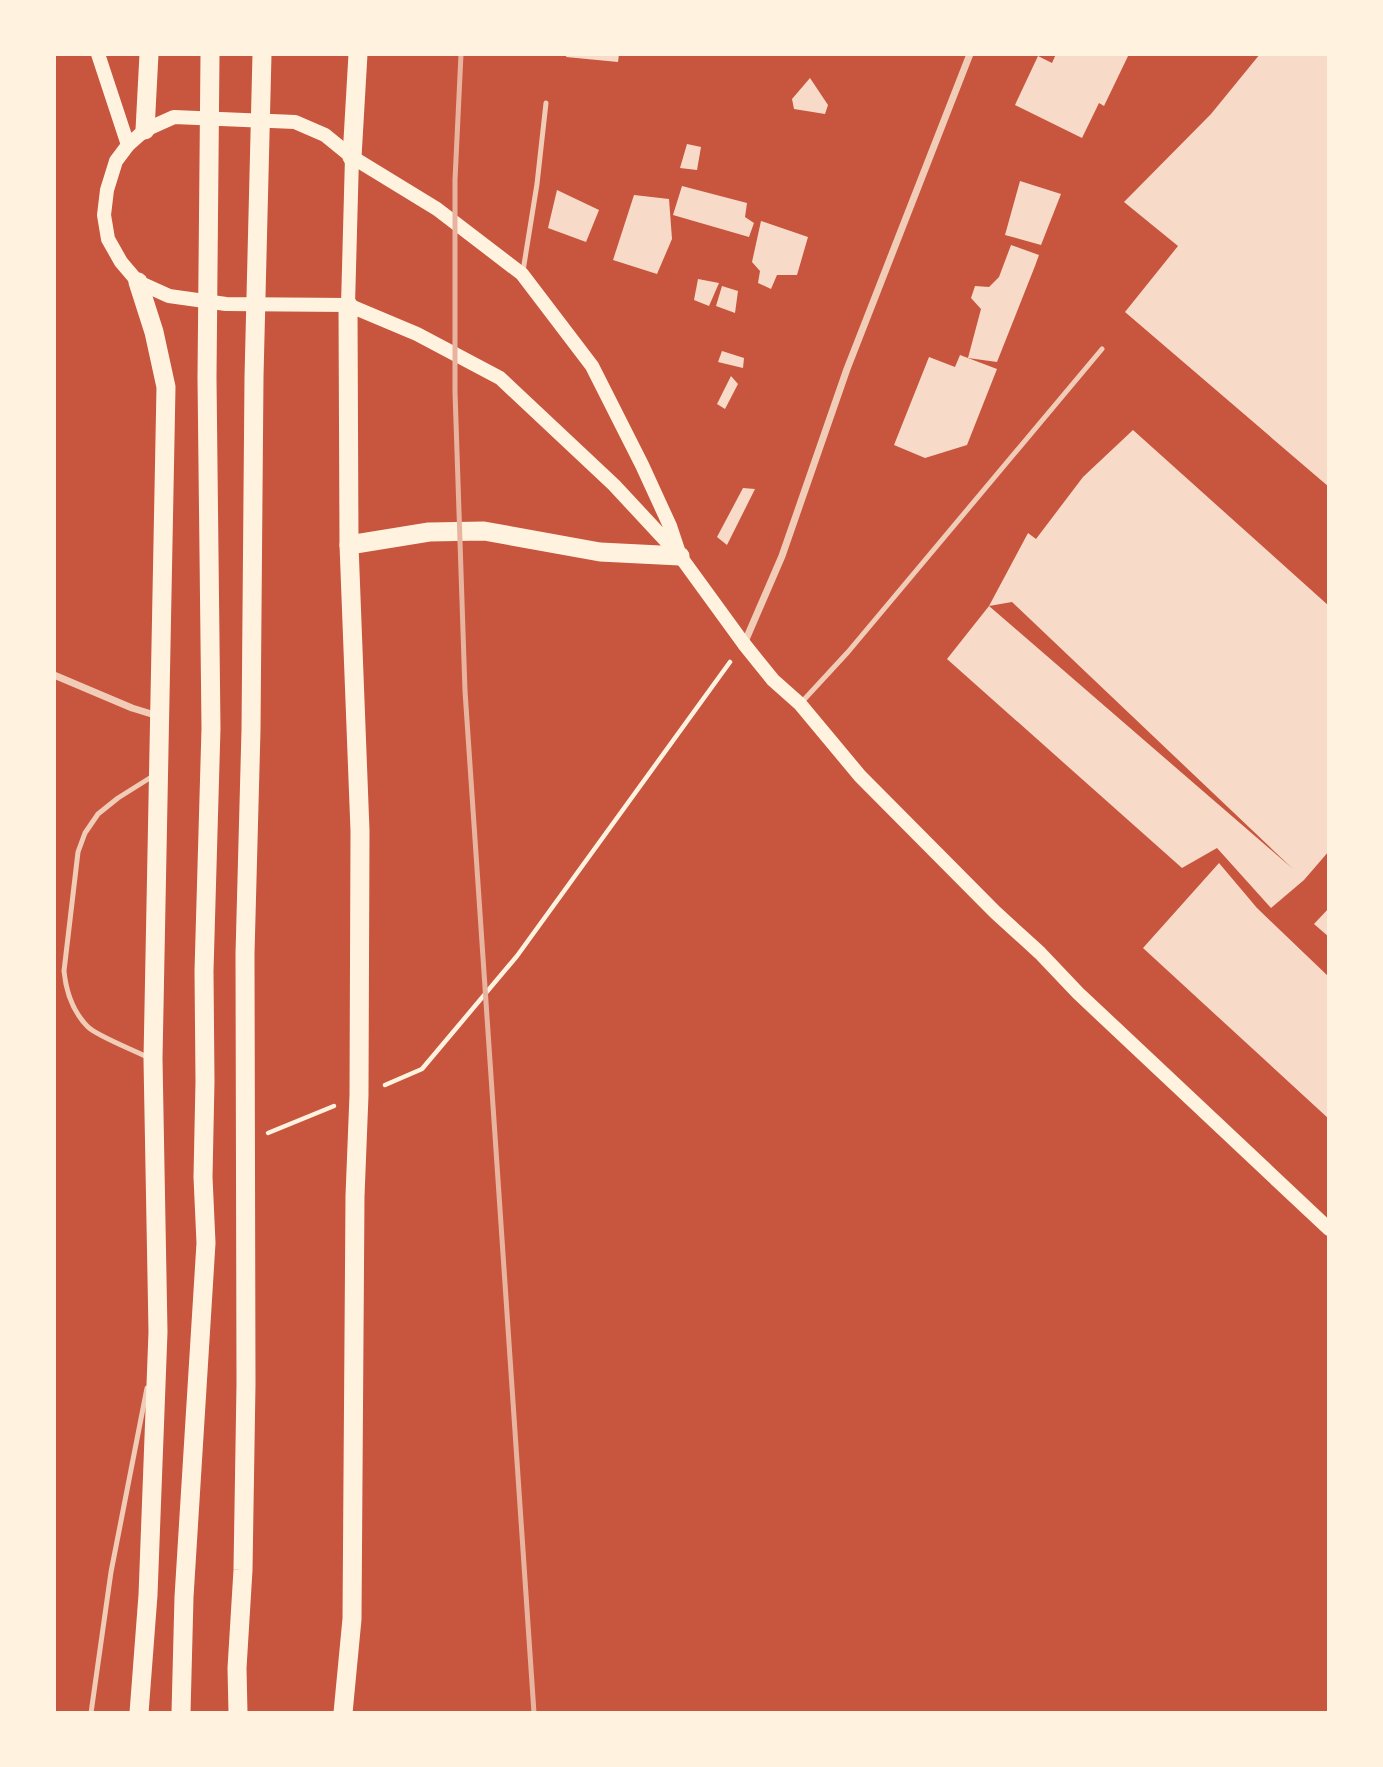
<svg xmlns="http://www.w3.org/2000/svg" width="1383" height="1767" viewBox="0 0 1383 1767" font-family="'IBM Plex Sans',sans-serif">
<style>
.building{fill:#f7dbc8}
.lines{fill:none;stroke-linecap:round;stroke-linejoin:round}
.path{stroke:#fff3e0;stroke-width:4.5}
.service{stroke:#f1ccb7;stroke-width:5}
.minor{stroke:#f1ccb7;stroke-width:7}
.secondary{stroke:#fff3e0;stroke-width:14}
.trunk{stroke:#fff3e0;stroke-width:19}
.rail{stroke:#e9b49f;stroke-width:5}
</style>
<rect width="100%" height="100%" fill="#c8553d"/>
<g class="building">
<path d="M567,54H619L618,62L566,57Z"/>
<path d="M1056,54H1129L1104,106L1099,103L1082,138L1015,105L1038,56L1052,63Z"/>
<path d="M1260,54H1329V487L1125,312L1178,246L1124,202L1211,114Z"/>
<path d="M810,78L828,105L825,114L794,109L792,99Z"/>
<path d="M687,144L701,147L697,170L680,168Z"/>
<path d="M1020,181L1061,194L1041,245L1005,235Z"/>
<path d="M682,186L747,203L745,217L754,223L749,237L673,215Z"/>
<path d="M557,190L599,210L586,242L548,228Z"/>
<path d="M634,195L669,199L672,239L657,274L613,260Z"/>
<path d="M761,221L808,237L797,275H777L771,289L758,283L760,271L752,262Z"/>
<path d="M1011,245L1039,255L1035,266L997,362L968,358L981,309L971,298L975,286L989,287L999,277Z"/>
<path d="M698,279L719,283L709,306L694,300Z"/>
<path d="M722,286L738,291L735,313L716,306Z"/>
<path d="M722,351L744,358L743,368L718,362Z"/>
<path d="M960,355L997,369L967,445L925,458L894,445L929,357L955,367Z"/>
<path d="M731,376L738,384L725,409L717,404Z"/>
<path d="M1133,430L1329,606V851L1304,880L1271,908L1217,848L1182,868L947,659L989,606L1293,869L1012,602L989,606L1028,533L1036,539L1083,477Z"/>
<path d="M743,488L755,489L727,545L717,537Z"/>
<path d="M1219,863L1257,908L1329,977V1119L1143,948Z"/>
<path d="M1329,908V937L1314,924Z"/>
</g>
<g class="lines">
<g class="path">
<path d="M385,1085L422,1069L517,956L730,662"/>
<path d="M268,1133L334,1106"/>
</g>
<g class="service">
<path d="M523,271L537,184L546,103"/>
<path d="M800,704L848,652L1102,349"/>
<path d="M149,1058C136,1051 97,1036 88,1027C73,1012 66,991 64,971L78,852L85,833L98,814L118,798L153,776"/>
<path d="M91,1713L111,1572L147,1388"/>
</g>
<g class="minor">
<path d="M744,644L782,556L847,369L970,54"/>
<path d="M54,675L132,708L158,716"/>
</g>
<g class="secondary">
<path d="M98,54L128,145"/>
<path d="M348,305L352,157"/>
<path d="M680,556L670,526L642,465L592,366L522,274L437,209L352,157L325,135L295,122L174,117L145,130L128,145L116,161L107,190L104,215L108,239L121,262L138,282L169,296L226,304L348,305L417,334L500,378L614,485L680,556L744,644L773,680L800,704L860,776L995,912L1040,953L1078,993L1329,1229"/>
</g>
<g class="trunk">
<path d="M145,130L149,54"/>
<path d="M352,157L358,54"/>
<path d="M138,282L154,332L166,387L153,1059L158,1332L148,1595L139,1713"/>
<path d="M349,545L429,532L484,531L600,552L680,556"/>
<path d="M181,1713L184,1597L206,1243L203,1177L205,1081L204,971L211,728L207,378L210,54"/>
<path d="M238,1713L237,1668L243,1570L246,1384L245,954L251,730L254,377L262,54"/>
<path d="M343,1713L352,1619L355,1196L359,1095L360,831L349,545L348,305"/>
</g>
<path class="rail" d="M461,54L455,180V392L465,691L534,1713"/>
</g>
<rect width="1383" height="1767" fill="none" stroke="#fff3e0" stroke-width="112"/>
</svg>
